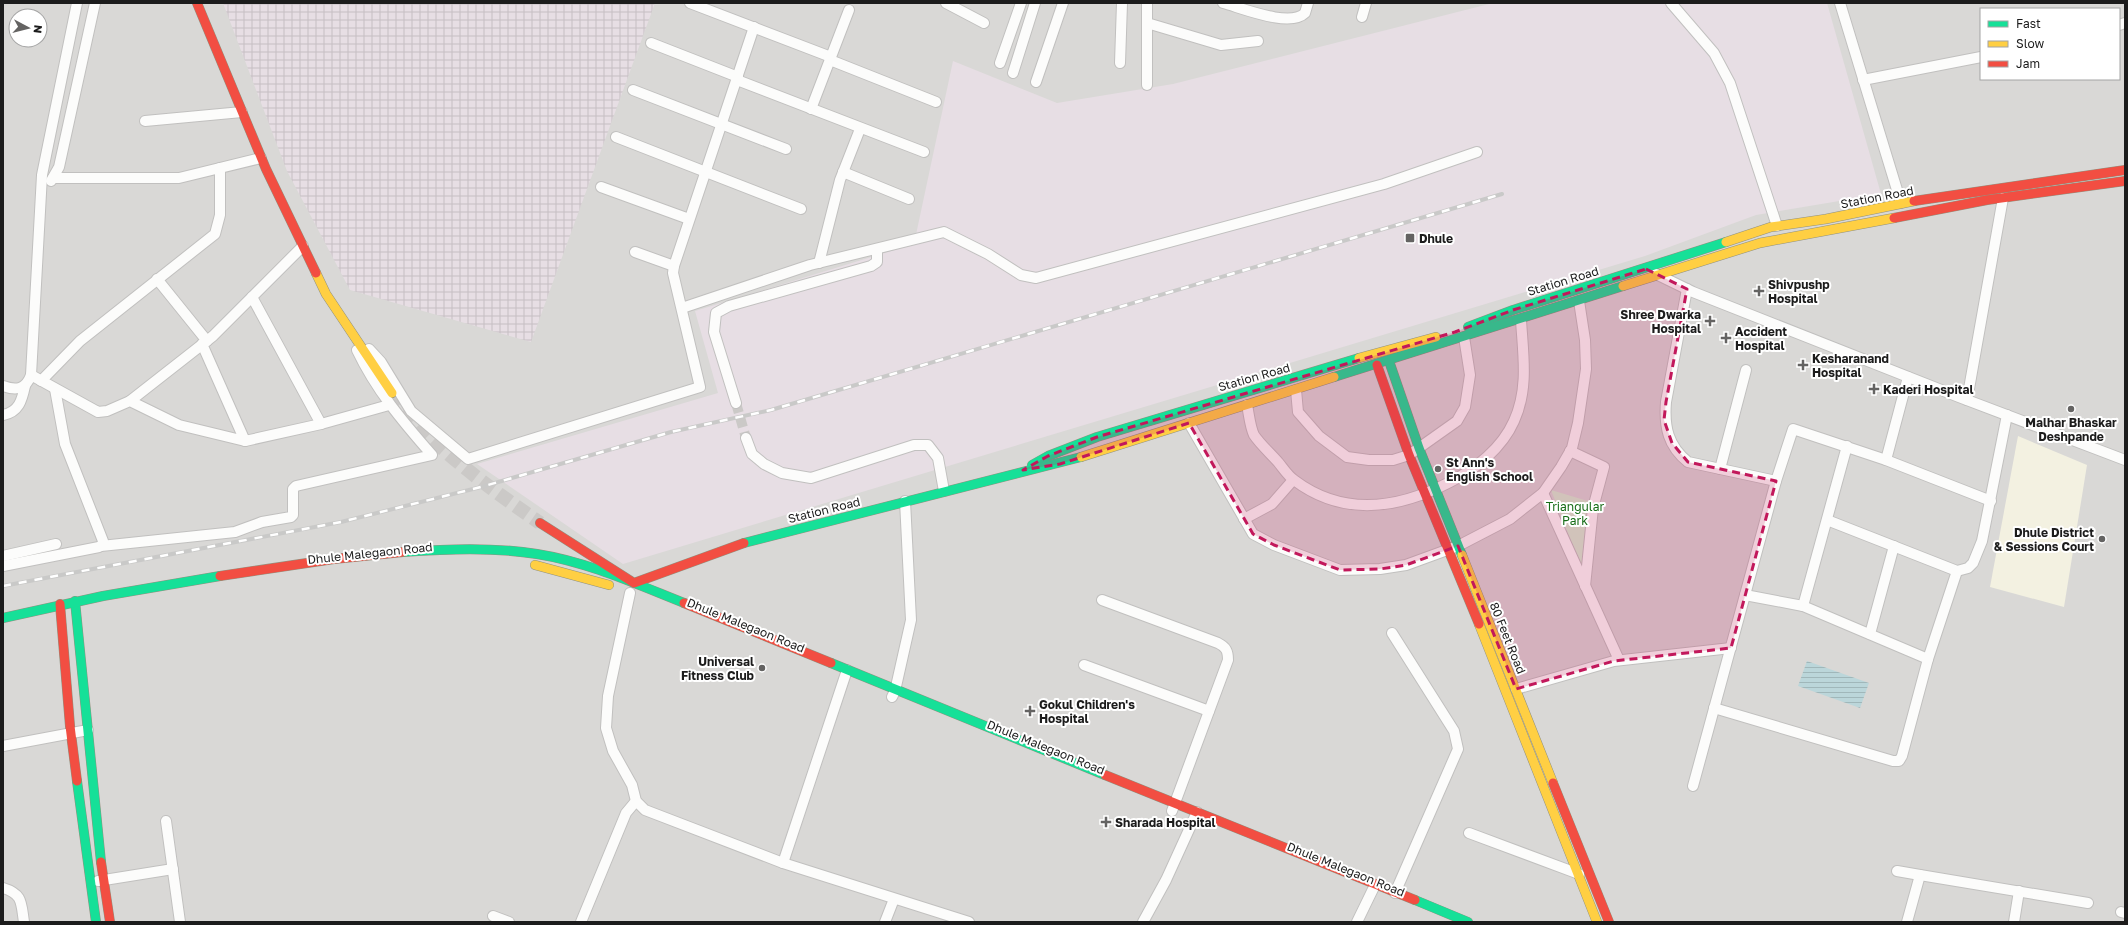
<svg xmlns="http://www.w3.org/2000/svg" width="2128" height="925" viewBox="0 0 2128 925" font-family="'Golos Text',sans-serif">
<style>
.residential{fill:#d9d8d6;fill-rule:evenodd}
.industrial{fill:url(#industrial-grid)}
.education{fill:#f3f1e1}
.railway{fill:#e7dee4}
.park{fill:#d5eed3}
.water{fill:url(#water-rules)}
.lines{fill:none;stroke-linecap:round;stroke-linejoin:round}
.street-tunnel{stroke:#cbc9c7;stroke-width:10;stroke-dasharray:10 5;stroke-linecap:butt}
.secondary-tunnel{stroke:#cbc9c7;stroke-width:14;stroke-dasharray:14 7;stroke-linecap:butt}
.street-casing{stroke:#c1c0bf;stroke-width:12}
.fast-casing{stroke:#91917f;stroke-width:10}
.slow-casing{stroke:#91917f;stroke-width:10}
.jam-casing{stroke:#91917f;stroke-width:10}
.street{stroke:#fcfcfb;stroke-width:10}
.fast{stroke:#16e098;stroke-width:9}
.slow{stroke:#ffcf43;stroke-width:9}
.jam{stroke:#f24e42;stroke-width:9}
.rail-casing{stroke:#c9c9c8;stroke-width:4}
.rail{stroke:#fff;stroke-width:2.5;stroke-dasharray:8;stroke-linecap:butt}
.marked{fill:#c2185b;fill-opacity:0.2;stroke:#c2185b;stroke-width:3;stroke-dasharray:8 5;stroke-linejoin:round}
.poi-dot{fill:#646362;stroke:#fff;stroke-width:1.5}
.labels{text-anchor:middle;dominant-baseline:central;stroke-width:4;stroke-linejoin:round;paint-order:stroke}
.street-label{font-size:12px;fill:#1c1c1c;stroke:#fff}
.poi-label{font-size:12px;font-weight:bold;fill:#1c1c1c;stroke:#fff;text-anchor:start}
.park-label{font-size:12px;fill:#176d18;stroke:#fff}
</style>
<defs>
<pattern id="industrial-grid" width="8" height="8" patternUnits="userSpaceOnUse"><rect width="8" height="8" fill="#e7dee4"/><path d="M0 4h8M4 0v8" fill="none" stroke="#c6bec3"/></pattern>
<pattern id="water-rules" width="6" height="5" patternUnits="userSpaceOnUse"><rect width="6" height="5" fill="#bbd6da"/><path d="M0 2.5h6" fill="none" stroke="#a0b7ba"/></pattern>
</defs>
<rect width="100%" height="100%" fill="#eae8e5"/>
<path class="residential" d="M3,3H2125V922H3ZM1981,9H2119V79H1981ZM16,16H40V40H16Z"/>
<path class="industrial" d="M223,3H655L531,342L350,290L287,171Z"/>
<path class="education" d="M2018,436L2087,465L2064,607L1990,587Z"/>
<path class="railway" d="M1493,3H1827L1881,194L1756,215L1645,256L623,564L477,464L718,393L695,311L914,244L953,61L1057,103L1173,84Z"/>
<path class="park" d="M1551,490L1591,502L1582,569Z"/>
<path class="water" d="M1807,661L1869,683L1860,708L1798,686Z"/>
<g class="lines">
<path class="street-tunnel" d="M736,403L746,438"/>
<path class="secondary-tunnel" d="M392,393C429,445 488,487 540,523"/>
<g class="street-casing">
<g id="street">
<path d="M690,3L831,57"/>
<path d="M946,3L984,23"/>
<path d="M1223,3C1242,8 1290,28 1305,13L1308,3"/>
<path d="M1671,3L1714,53L1730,83L1777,226"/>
<path d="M1840,3L1901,203"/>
<path d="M1362,17L1366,3"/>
<path d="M1147,23L1221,45L1258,41"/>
<path d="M2119,25L2125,23"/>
<path d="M651,43L738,77"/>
<path d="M830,60L936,102"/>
<path d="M1000,63L1021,3"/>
<path d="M1120,63L1122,3"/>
<path d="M1013,73L1035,3"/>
<path d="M737,80L924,152"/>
<path d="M1863,80L1981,57"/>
<path d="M1036,82L1063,3"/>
<path d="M1147,85V3"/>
<path d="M633,90L786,149"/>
<path d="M811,109L849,10"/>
<path d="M145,121L242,112"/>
<path d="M616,137L801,209"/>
<path d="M843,172L909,199"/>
<path d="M53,178H179L261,158"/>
<path d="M51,181L59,167L95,3"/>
<path d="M601,187L689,219"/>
<path d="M635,252L674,266"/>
<path d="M819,263L840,180L860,129"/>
<path d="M1656,274L1693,292L1959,397L2125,460"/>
<path d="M157,279L207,341"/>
<path d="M1687,289L1666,402C1664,427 1668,446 1688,462L1776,481"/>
<path d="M252,297L321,424"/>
<path d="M682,308L810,265L944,232L988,254L1021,275L1036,278L1384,184L1477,152"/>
<path d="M202,344L245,441"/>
<path d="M369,349L381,362L411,411L468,459L700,387L673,273L674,266L754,27"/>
<path d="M31,375L98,412L107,411L130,401L179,425L245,441L321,424L389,405"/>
<path d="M41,381L80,341L215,234L220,215V168"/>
<path d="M3,386C17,391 26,389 31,375L42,175L77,3"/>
<path d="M1296,390L1298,412L1319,436L1347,457L1369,460H1393L1409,455L1457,421L1465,407L1470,375L1464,337"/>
<path d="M1967,400L2003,198"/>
<path d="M130,401L213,336L303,246"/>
<path d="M736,403L714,332L716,313L729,306L871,266L877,262V249"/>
<path d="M1247,405C1249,414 1250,427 1254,435C1260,444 1270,453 1278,462C1283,468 1288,476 1294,480C1343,517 1398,509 1450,482C1476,469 1502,448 1514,421C1529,388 1523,354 1521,320"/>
<path d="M3,415C19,412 22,400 25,386"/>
<path d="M1189,423L1253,534L1274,545L1340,570L1380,569L1406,565L1458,546L1510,519L1543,493L1561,467L1572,448L1578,423L1586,369L1585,340L1579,301"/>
<path d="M746,438L752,454L764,464L782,473L811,478L914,445H928L938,458L944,491"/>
<path d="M1570,451L1604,467L1593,508L1585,586"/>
<path d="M1886,460L1908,377"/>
<path d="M1720,469L1746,370"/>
<path d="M1543,493L1619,660"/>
<path d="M1244,519L1272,504L1293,480"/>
<path d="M1827,520L1957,571L1968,568L1973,563L1982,541L2007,415"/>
<path d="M101,546L235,532L262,522L291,517L293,515V489L296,486L432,455C403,422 376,390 357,350"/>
<path d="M3,556L56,544"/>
<path d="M3,566L99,547L103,544V541L65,444L55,389"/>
<path d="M630,593L608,696L606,728L613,751L632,785L636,801L645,810L783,863L969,922"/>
<path d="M1745,595L1803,606L1928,659"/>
<path d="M1102,600L1218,643C1226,647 1228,651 1228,660L1172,811"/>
<path d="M1803,606L1847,446"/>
<path d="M1392,633L1454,731L1458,749L1395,893"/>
<path d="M1870,634L1894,546"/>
<path d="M1084,665L1209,711"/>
<path d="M1516,689L1614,661L1731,648"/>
<path d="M892,697L895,691L911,620L905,501"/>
<path d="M1714,708L1893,761H1899L1902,756L1928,659L1957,571"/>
<path d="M3,746L88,730"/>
<path d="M1693,786L1776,481L1793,429L1886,460L1991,501"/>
<path d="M166,821L180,922"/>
<path d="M1469,833L1579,874"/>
<path d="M783,863L847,670"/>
<path d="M1897,871L1920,875"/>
<path d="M98,881L173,869"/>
<path d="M3,888C23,894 21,903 24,922"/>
<path d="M2121,912L2125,913"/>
<path d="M493,916L509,922"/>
<path d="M581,922L626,813L636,801"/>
<path d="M885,922L894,899"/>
<path d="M1143,922L1166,880L1197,812"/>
<path d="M1357,922L1375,885"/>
<path d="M1907,922L1920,875L2088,903"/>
<path d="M2014,922L2019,891"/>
</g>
</g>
<g class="fast-casing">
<g id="fast">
<path d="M1468,327L1513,310L1726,242"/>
<path d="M1389,361L1419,448L1462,555"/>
<path d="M1334,377L1623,286"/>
<path d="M1032,465L1048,456L1097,437L1359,358"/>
<path d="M744,543L1081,457"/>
<path d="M403,552C447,549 493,547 537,554C588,562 636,584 684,603"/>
<path d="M75,601L101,862"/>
<path d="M3,618L103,596L220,576"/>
<path d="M831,663L1105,775"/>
<path d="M77,781L96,922"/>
<path d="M1415,900L1468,922"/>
</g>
</g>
<g class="slow-casing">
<g id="slow">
<path d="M1726,242L1771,227L1826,219L1914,201"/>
<path d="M316,273L326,294L392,393"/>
<path d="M1623,286L1760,243L1894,218"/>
<path d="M1359,358L1436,337"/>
<path d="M1081,457L1334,377"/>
<path d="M1462,555L1553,783"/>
<path d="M535,565L609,585"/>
<path d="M1479,624L1597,922"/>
</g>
</g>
<g class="jam-casing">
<g id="jam">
<path d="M197,3L266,169L316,273"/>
<path d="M1914,201L2125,170"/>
<path d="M1894,218L1987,200L2125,181"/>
<path d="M1377,365L1409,455L1479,624"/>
<path d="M540,523L634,583L744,543"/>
<path d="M220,576L334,559L403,552"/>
<path d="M684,603L831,663"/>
<path d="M60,604L70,726L77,781"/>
<path d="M1105,775L1415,900"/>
<path d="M1553,783L1609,922"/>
<path d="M101,862L110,922"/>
</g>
</g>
<use href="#street" class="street"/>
<use href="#fast" class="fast"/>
<use href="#slow" class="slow"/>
<use href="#jam" class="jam"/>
<g class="rail-casing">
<path id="rail" d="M3,586L341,522L481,487L671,432L771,410L1502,194"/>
</g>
<use href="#rail" class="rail"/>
</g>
<path class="marked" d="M1646,269L1687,289L1666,402L1664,420L1672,443L1688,462L1776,481L1731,648L1614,661L1516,689L1458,546L1406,565L1380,569L1340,570L1274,545L1253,534L1189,423L1060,464L1023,470L1048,456L1097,437L1455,332L1513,310Z"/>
<g class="poi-dot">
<rect x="1405" y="233" width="10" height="10" rx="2"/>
<path d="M1757 285h4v4h4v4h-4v4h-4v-4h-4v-4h4z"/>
<path d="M1708 315h4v4h4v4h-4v4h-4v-4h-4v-4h4z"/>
<path d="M1724 332h4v4h4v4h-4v4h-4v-4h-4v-4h4z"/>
<path d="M1801 359h4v4h4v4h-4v4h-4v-4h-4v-4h4z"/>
<path d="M1872 383h4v4h4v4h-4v4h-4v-4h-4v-4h4z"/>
<circle cx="2071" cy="409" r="4"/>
<circle cx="1438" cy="469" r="4"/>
<circle cx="2102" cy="539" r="4"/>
<circle cx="762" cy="668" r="4"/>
<path d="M1028 705h4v4h4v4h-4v4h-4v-4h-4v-4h4z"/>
<path d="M1104 816h4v4h4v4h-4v4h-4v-4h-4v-4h4z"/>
</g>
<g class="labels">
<g class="street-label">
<text transform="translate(1877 197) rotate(-11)">Station Road</text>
<text transform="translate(1563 281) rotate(-17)">Station Road</text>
<text transform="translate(1254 377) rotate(-16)">Station Road</text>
<text transform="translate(824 510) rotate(-14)">Station Road</text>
<text transform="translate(370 553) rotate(-6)">Dhule Malegaon Road</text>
<text transform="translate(746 625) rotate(22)">Dhule Malegaon Road</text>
<text transform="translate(1508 638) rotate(68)">80 Feet Road</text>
<text transform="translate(1046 747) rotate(22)">Dhule Malegaon Road</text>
<text transform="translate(1346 869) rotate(22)">Dhule Malegaon Road</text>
</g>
<g class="poi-label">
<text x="1419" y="238">Dhule</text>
<text x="1768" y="284">Shivpushp<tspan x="1768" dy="14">Hospital</tspan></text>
<text x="1701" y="314" text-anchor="end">Shree Dwarka<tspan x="1701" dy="14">Hospital</tspan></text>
<text x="1735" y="331">Accident<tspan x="1735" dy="14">Hospital</tspan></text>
<text x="1812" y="358">Kesharanand<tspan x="1812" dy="14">Hospital</tspan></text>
<text x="1883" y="389">Kaderi Hospital</text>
<text x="2071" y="422" text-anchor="middle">Malhar Bhaskar<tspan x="2071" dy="14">Deshpande</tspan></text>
<text x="1446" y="462">St Ann's<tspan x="1446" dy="14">English School</tspan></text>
<text x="2094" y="532" text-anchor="end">Dhule District<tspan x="2094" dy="14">&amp; Sessions Court</tspan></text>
<text x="754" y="661" text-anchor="end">Universal<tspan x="754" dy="14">Fitness Club</tspan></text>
<text x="1039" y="704">Gokul Children's<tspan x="1039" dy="14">Hospital</tspan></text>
<text x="1115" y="822">Sharada Hospital</text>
</g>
<g class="park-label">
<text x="1575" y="506">Triangular<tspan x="1575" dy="14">Park</tspan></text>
</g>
</g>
<rect width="2128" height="925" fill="none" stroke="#1c1c1c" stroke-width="8"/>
<rect x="1980" y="8" width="140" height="72" fill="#ffffff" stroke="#a4a4a4"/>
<rect x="1988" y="21" width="20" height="6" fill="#16e098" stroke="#a4a4a4"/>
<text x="2016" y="28" font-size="12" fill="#1c1c1c">Fast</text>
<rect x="1988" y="41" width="20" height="6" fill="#ffcf43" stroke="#a4a4a4"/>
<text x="2016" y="48" font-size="12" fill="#1c1c1c">Slow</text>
<rect x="1988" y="61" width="20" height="6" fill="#f24e42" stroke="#a4a4a4"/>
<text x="2016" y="68" font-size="12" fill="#1c1c1c">Jam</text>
<g transform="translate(28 28) rotate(97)"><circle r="19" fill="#ffffff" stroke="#a4a4a4"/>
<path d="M0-3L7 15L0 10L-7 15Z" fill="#646362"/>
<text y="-6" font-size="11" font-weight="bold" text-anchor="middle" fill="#1c1c1c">N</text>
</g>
</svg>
